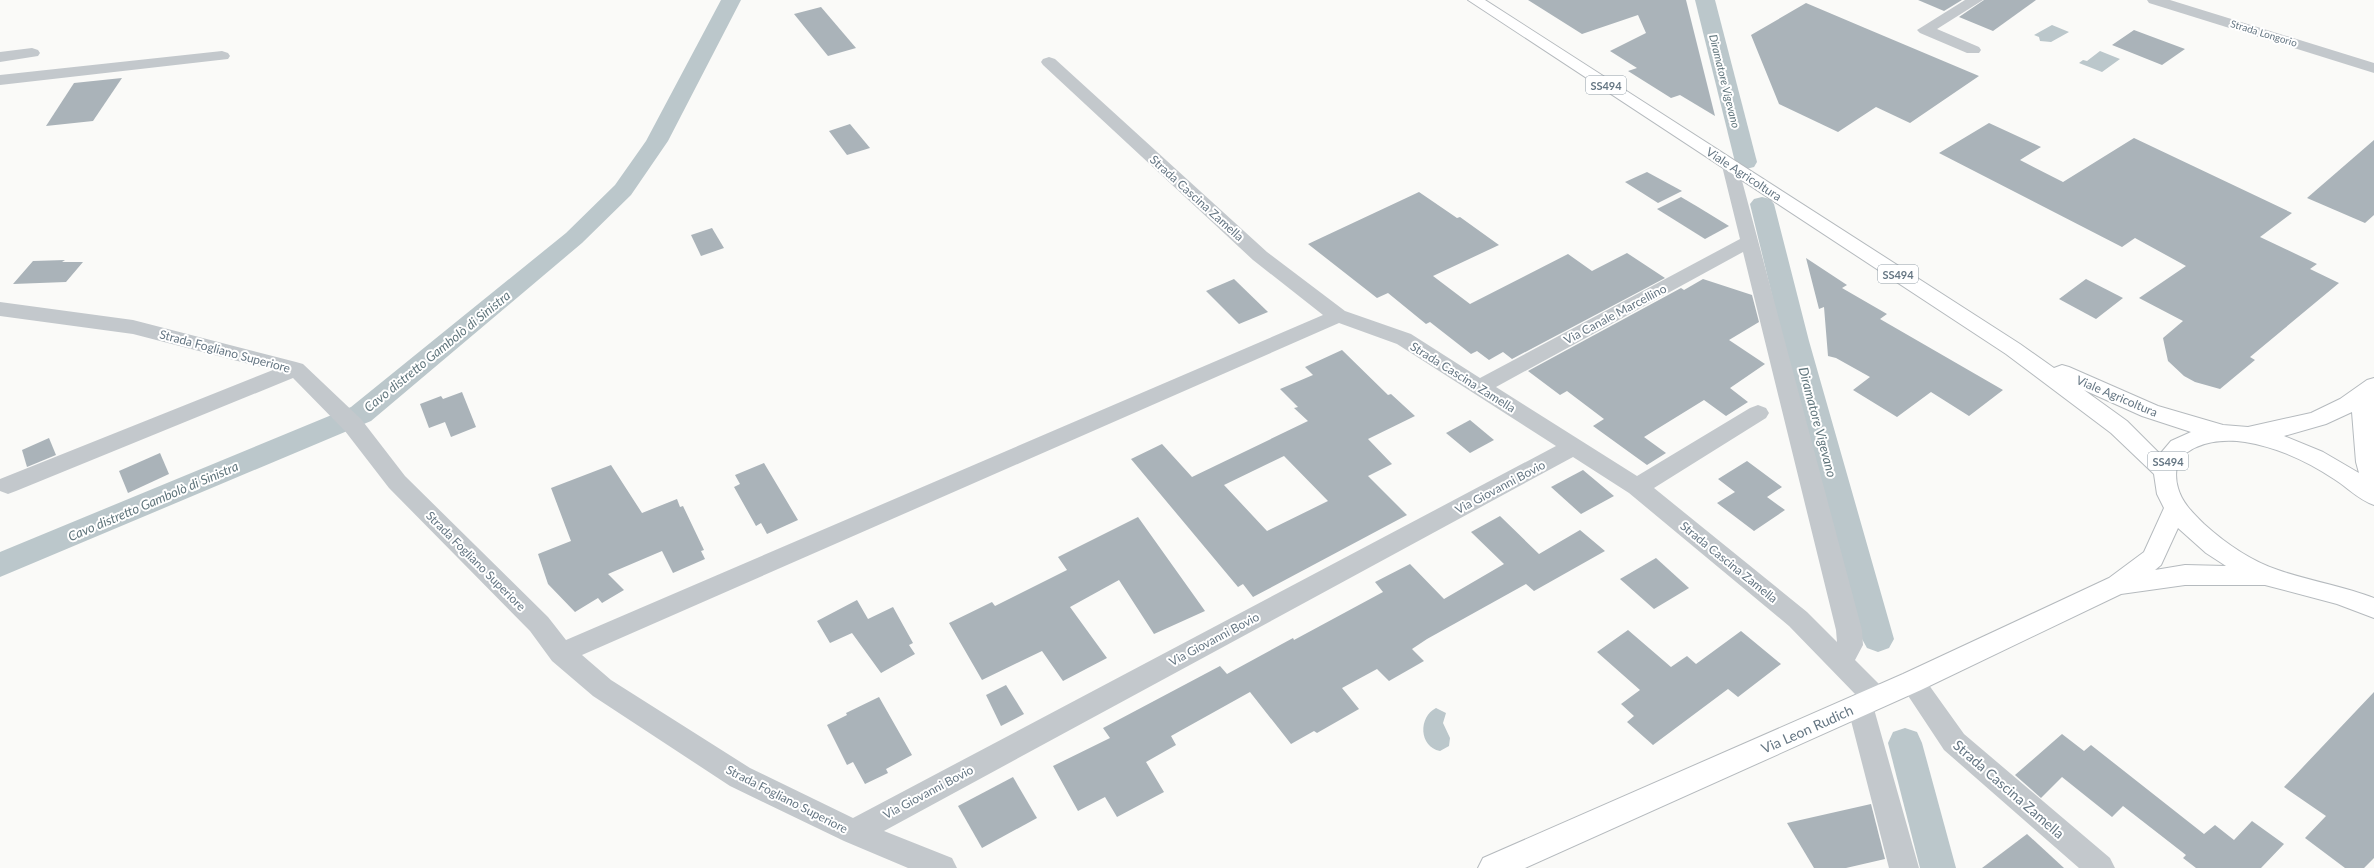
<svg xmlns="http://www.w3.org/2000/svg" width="2374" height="868" viewBox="0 0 2374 868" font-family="Lato,sans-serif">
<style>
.water{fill:#bbc7cb}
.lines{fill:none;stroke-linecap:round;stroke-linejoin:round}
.canal{fill:#bbc7cb;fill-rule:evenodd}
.building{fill:#aab3b9;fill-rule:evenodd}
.major-casing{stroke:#b5babe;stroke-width:2}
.minor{fill:#c3c8cc;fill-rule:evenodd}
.major{fill:#fff;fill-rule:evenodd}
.labels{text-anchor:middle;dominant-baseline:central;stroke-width:4;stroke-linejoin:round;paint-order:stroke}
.far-street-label{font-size:10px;fill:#657683;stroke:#fff}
.far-water-label{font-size:11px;font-style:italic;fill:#60757c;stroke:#fff}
.shield{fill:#fff;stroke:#939fa8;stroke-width:1}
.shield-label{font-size:11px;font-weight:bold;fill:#657683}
.street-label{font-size:12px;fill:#657683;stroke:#fff}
.water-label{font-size:13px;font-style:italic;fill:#60757c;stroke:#fff}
.near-street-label{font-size:14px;fill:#657683;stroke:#fff}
</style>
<rect width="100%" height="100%" fill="#fafaf8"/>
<g class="water">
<path d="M2052,25L2069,32L2051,42L2040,41L2039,37L2034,35Z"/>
<path d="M2100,51L2120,59L2102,72L2079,63L2083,60L2087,61Z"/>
<path d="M1436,708L1446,713L1443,723L1450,738L1449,746L1440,751C1419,747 1418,717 1436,708Z"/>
</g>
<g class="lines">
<g class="canal">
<path d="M721,0H741L668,141L631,195L582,243L371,421L0,577V552L351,407L566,233L615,185L646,141Z"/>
<path d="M1695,0H1715L1757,162L1754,167L1746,169L1738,167L1735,162Z"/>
<path d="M1762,197L1770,199L1774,204L1809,341L1894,639L1889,648L1878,652L1867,648L1862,639L1783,341L1750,204L1754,199Z"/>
<path d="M1905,728L1917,732L1922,743L1956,868H1920L1888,743L1893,732Z"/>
</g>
</g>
<g class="building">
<path d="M1528,0H1686L1715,116L1680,95L1671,98L1628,71L1637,68L1610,51L1646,33L1638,15L1582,34Z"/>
<path d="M1918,0H1962L1944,11Z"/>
<path d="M1984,0H2036L1993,31L1959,17Z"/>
<path d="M1806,3L1865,28L1979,76L1910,123L1876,107L1838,132L1779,104L1751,35Z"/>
<path d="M821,7L856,48L828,56L794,14Z"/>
<path d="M2134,30L2150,36L2185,49L2162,65L2112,45Z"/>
<path d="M122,78L93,121L46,126L74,83Z"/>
<path d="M1989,123L2041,147L2020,160L2063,182L2134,138L2292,213L2260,237L2317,264L2310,269L2339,283L2250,357L2255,360L2220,389L2195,382L2184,376L2168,361L2163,338L2183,321L2139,298L2186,266L2135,238L2122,247L1939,153Z"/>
<path d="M850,124L870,148L847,155L829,131Z"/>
<path d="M2374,140V215L2365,223L2307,198Z"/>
<path d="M1647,172L1682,191L1658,203L1625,182Z"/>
<path d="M1419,192L1457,218L1460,217L1499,245L1433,276L1470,304L1568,254L1592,271L1627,253L1665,278L1512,359L1503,352L1489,360L1477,351L1471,354L1430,322L1426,324L1388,293L1377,298L1308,244Z"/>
<path d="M1681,197L1698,207L1729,226L1705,239L1657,209Z"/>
<path d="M712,228L724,248L701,256L691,235Z"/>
<path d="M1806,258L1847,285L1842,288L1887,314L1880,319L2003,390L1969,416L1931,392L1897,417L1853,390L1870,377L1836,358L1828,356L1824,307L1819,309Z"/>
<path d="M65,260L62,262H83L66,282L13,284L33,261Z"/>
<path d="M1234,279L1268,312L1239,324L1206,291Z"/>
<path d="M1703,279L1752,295L1759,322L1729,340L1765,364L1730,388L1748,402L1726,416L1704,400L1644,437L1666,453L1647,465L1593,426L1604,419L1567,391L1560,395L1528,371L1681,288L1684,290Z"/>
<path d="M2086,279L2123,298L2096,319L2059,299Z"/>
<path d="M1342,350L1388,395L1391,394L1415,416L1368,439L1392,464L1368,476L1407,515L1253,597L1243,584L1238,587L1131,459L1162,444L1192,477L1308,421L1294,408L1298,407L1280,389L1313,375L1305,367ZM1284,456L1328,501L1267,531L1224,485Z"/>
<path d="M462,392L476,427L451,437L445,422L429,428L420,404L441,396L443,399Z"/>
<path d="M1470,420L1494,440L1470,453L1446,433Z"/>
<path d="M49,438L56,455L27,467L22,450Z"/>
<path d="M160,453L169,474L128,493L119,471Z"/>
<path d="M1747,461L1782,487L1767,497L1785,510L1754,531L1717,503L1735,492L1718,479Z"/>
<path d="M764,463L798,520L767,534L761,523L756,526L734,487L740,484L735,475Z"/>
<path d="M611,465L642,513L677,499L680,507L683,506L704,550L701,551L705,559L673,573L662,551L608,574L624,590L602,603L598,598L575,612L548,584L538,554L571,541L551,488Z"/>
<path d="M1583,470L1614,496L1581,514L1551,487Z"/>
<path d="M1500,516L1539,554L1580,530L1605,551L1534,591L1526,584L1427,639L1412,649L1424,661L1389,681L1377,669L1342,688L1359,709L1317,733L1314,731L1291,744L1250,692L1171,736L1176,745L1146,762L1164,792L1117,817L1105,797L1078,811L1053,766L1110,738L1103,728L1220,666L1227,674L1293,638L1294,640L1383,592L1375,582L1410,564L1444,599L1504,564L1471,532Z"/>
<path d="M1138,517L1205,611L1154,634L1119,580L1070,607L1107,658L1063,681L1042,651L982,680L949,623L992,602L995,606L1067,570L1058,557Z"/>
<path d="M1656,558L1689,588L1654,609L1620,579Z"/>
<path d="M857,600L868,619L893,607L913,643L909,645L915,654L881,673L852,633L830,643L817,621Z"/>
<path d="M1628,630L1671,667L1687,656L1696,664L1741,631L1781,664L1738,697L1728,689L1653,745L1627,722L1634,716L1621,704L1640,690L1597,652Z"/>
<path d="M1006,685L1024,714L1001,726L986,695Z"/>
<path d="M2374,692V858L2364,868H2345L2305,838L2326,816L2284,787Z"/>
<path d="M879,697L912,755L886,769L888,773L865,784L853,762L847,765L827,725L847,715L846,713Z"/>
<path d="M2062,734L2084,751L2091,745L2204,834L2215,825L2234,840L2252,821L2284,844L2261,868H2196L2183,858L2186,855L2123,806L2112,817L2062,777L2041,798L2015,775Z"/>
<path d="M1013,777L1037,818L982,848L958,806Z"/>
<path d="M1871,804L1885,859L1846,868H1814L1787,823Z"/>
<path d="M2027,834L2064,868H1982Z"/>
</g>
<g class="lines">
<g class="major-casing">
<path id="major" d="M1468,0H1485L2020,344L2054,368L2062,365L2069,367L2158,406L2223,425L2248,427L2311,413L2340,399L2367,380L2374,378V505C2359,500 2347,487 2334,479C2307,461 2276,447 2245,442C2224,439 2198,441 2182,457C2175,465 2175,478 2178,488C2182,503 2194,514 2204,524C2225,543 2251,561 2278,570C2310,581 2343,586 2374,598V618L2337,604L2265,585H2185L2121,594L1921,690L1525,868H1478L1483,858L1903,674L2109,578L2144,552L2164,508L2157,494L2154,474L2111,433L2006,354ZM2084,390L2142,416L2191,432L2171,441L2160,454L2127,421ZM2352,412L2356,462L2359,473L2323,452L2284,436L2326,424ZM2178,528L2206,553L2226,566L2185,565L2155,570L2161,565Z"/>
</g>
<g class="minor">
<path d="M1965,0H1983L1937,29L1979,47L1981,50L1979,53H1967L1920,33L1917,30Z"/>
<path d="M2147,0H2170L2374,63V73L2149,3Z"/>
<path d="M32,48L38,50L40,53L38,56L0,62V52Z"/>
<path d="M222,51L228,53L230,56L228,59L0,85V75Z"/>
<path d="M1049,57L1055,59L1267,252L1345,311L1411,334L1480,378L1740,239L1722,166L1725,162H1737L1862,630L1863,645L1855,660L1885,690L1889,698L1885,706L1874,709L1919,868H1889L1847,705L1851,697L1856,695L1789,626L1629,493L1573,457L884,831L952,858L957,868H908L844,841L730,786L593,696L552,661L530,631L389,488L345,431L293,378L16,491L8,494L0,491V479L273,370L133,334L0,316V302L133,320L296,362L303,364L361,419L405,476L548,617L566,640L1323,315L1253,260L1043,65L1041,62L1043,59ZM1743,252L1836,630L1837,642L1807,612L1654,488L1766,418L1769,413L1766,408L1758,405L1750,408L1637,476L1496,387ZM1339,323L1397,344L1556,446L853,818L750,768L611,680L582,655Z"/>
<path d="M1912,671L1921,674L1964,734L2110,858L2115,868H2079L1944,750L1899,682L1903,674Z"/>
</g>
<use href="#major" class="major"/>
</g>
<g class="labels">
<g class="far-street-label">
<text transform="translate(2264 33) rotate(17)">Strada Longorio</text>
</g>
<g class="far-water-label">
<text transform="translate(1725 81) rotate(76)">Diramatore Vigevano</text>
</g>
<g class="shield">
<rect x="1586" y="76" width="40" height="18" rx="3"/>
<rect x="1878" y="265" width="40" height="18" rx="3"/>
<rect x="2148" y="452" width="40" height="18" rx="3"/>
</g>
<g class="shield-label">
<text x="1606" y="85">SS494</text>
<text x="1898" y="274">SS494</text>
<text x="2168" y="461">SS494</text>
</g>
<g class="street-label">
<text transform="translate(1744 174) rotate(33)">Viale Agricoltura</text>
<text transform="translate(1197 198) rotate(42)">Strada Cascina Zamella</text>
<text transform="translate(1615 314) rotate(-28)">Via Canale Marcellino</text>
<text transform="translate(225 351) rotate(15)">Strada Fogliano Superiore</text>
<text transform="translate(1463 377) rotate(32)">Strada Cascina Zamella</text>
<text transform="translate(2117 396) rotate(23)">Viale Agricoltura</text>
<text transform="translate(1500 487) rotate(-28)">Via Giovanni Bovio</text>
<text transform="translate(476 561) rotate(45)">Strada Fogliano Superiore</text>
<text transform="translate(1729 562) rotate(39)">Strada Cascina Zamella</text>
<text transform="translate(1214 639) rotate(-28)">Via Giovanni Bovio</text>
<text transform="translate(928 792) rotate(-28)">Via Giovanni Bovio</text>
<text transform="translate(787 799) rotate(27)">Strada Fogliano Superiore</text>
</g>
<g class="water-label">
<text transform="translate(437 351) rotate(-39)">Cavo distretto Gambolò di Sinistra</text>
<text transform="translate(1818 422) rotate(75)">Diramatore Vigevano</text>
<text transform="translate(153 501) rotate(-23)">Cavo distretto Gambolò di Sinistra</text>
</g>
<g class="near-street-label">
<text transform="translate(1807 729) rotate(-24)">Via Leon Rudich</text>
<text transform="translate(2009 789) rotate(41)">Strada Cascina Zamella</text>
</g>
</g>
</svg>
